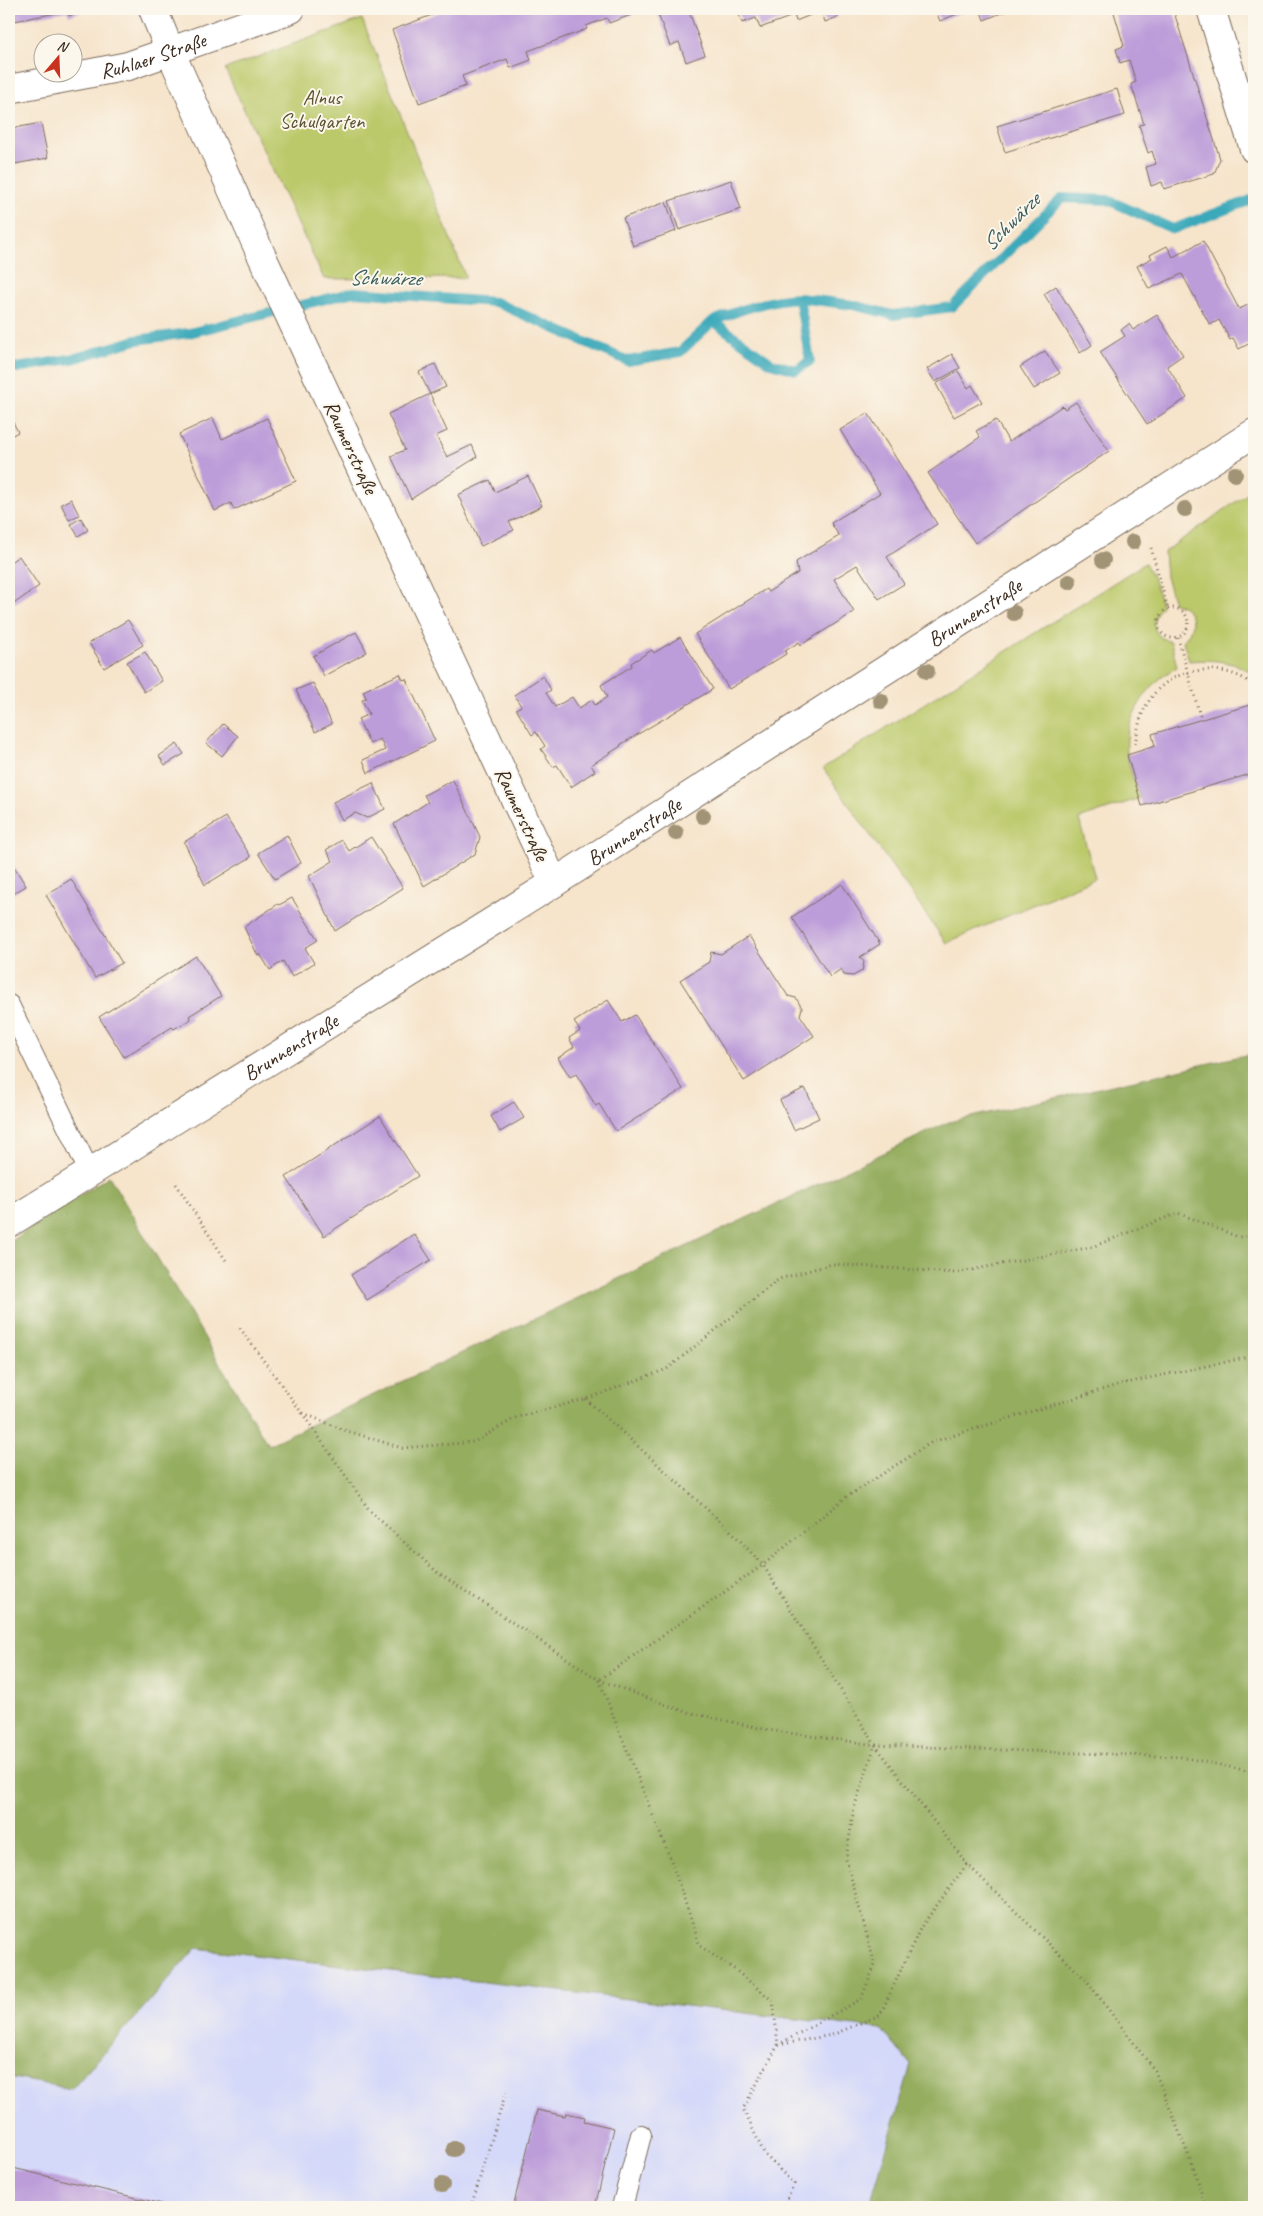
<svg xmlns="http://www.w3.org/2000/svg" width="1263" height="2216" viewBox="0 0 1263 2216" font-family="Caveat,sans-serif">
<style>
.built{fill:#d4d8f9}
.green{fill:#bbc96b;stroke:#7b7a44}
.forest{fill:#94ad5f;stroke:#686c3e}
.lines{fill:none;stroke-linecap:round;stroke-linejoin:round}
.stream{stroke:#3ba9ba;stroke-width:10}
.building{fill:#bc9cd9}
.service-casing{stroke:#7c6b5b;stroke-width:22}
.minor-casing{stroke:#7c6b5b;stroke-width:30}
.secondary-casing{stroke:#7c6b5b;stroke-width:30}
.path{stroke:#7c6b5b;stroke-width:3;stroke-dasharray:1 4;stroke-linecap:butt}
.service{stroke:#fff;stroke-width:20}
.minor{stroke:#fff;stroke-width:28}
.secondary{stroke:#fff;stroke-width:28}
.tree{fill:#a19476}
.labels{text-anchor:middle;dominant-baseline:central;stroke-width:4;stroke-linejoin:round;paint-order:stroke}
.street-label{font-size:21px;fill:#3b2a1e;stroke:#fbf7ec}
.park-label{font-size:21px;fill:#5b5231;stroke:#fbf7ec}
.water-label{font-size:22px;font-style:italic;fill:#3b5d5c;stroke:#fbf7ec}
</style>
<rect width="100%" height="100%" fill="#fbf7ec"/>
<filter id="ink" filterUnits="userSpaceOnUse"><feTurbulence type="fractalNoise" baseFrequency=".02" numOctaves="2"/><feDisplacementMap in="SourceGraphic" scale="10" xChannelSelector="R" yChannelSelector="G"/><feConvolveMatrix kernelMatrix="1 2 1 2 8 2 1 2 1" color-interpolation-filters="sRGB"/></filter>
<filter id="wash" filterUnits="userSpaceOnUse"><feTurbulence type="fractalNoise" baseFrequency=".0096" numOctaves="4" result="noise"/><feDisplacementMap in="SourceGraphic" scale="20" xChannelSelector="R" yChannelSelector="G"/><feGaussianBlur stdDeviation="1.12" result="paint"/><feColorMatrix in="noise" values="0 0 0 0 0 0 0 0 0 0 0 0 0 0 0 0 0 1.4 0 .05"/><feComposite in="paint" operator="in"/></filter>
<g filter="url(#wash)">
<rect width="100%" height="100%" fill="#f6e4cb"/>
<path class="built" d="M196,1948L881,2029L911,2065L869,2207H9V2077L72,2089Z"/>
<g class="green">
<path d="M362,19L466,278L324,279L225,69Z"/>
<path d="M1254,489V674C1235,661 1212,659 1189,661L1183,641C1197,627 1195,608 1174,603L1166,577L1164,552Z"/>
<path d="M1145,563L1155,583L1162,606C1149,619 1152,637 1171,642L1177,667C1148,682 1123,720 1127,753C1129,768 1136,784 1140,798L1079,819L1095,878L946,943L823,768Z"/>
</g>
<path class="forest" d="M1254,1053V2207H869L911,2065L881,2029L196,1948L72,2089L9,2077V1242L109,1176L268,1445L949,1122Z"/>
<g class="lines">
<g class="stream">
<path d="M713,321C741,310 769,299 799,298"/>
<path d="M9,365L17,368L76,358L136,340L189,333L354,292L495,302L628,361L680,352L713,321L771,363L796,370L810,361L799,298L853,305L893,315L952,307L1062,198L1108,200L1173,229L1254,199"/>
</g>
</g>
<g id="blocks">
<g class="building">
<path d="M9,9H87L69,16L67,11L9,22Z"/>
<path d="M448,9H632L634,14L609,23L607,18L586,26L587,29L528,51L531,60L510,68L507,59L462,76L466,86L419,103L392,30Z"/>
<path d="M656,9H688L705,55L686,62L679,42L670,46Z"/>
<path d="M737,9H787L790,17L760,28L756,18L742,23Z"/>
<path d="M792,9H811L813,14L796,21Z"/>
<path d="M821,9H835L838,17L825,22Z"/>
<path d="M935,9H969L940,21Z"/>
<path d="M980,9H1011L984,20Z"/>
<path d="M1113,9H1173L1220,159L1214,174L1164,189L1162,182L1151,186L1146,167L1156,164L1152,151L1148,153L1139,125L1144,124L1131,84L1136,82L1129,60L1120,63L1116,49L1124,46Z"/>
<path d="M1117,89L1125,115L1005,152L997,126Z"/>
<path d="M41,123L48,158L9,165V129Z"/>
<path d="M731,180L741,209L679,230L669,201Z"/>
<path d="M666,202L676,231L633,246L623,218Z"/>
<path d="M1203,241L1239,309L1248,305L1254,316V341L1239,349L1233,338L1230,340L1219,320L1210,325L1182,274L1149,289L1137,266L1152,258L1150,255L1167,246L1173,257Z"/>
<path d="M1056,286L1092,345L1080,353L1044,294Z"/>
<path d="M1157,315L1183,355L1167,366L1187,398L1147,424L1100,352L1125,336L1121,330L1129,324L1133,330Z"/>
<path d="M1045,351L1060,373L1034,389L1020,367Z"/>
<path d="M952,354L960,368L935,382L927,369Z"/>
<path d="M435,364L446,387L430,394L447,431L436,436L447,457L472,445L477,457L411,499L391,456L405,450L388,414L430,394L419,372Z"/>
<path d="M958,371L968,388L972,385L982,402L954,417L936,384Z"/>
<path d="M1076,402L1109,451L975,543L928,473L980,437L976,431L996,420L1009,442L1062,406L1065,409Z"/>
<path d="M868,413L937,524L887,557L904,584L879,599L857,565L834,579L854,612L801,645L799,642L785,651L786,654L729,689L695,634L766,589L768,592L798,573L796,562L839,536L831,523L880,493L840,430Z"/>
<path d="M9,414L18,432L9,437Z"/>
<path d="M213,418L222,439L267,418L296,481L234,510L231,503L215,511L179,434Z"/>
<path d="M528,476L542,506L509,522L514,530L481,546L458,495L490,480L495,492Z"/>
<path d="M71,499L79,515L69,520L61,504Z"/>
<path d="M81,518L88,530L78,536L71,524Z"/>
<path d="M19,556L39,586L15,603L9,594V563Z"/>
<path d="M128,620L143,645L104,668L89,643Z"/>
<path d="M356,632L367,652L324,676L313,656Z"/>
<path d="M680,637L713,689L620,745L621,746L591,765L595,771L571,787L557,765L553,767L541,749L545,746L536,732L532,735L516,709L521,706L514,695L543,676L551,690L546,693L555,707L572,697L579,708L592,700L595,705L607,697L601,685L632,666L631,663L652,650L654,653Z"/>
<path d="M145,652L162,681L144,692L127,662Z"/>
<path d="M400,674L403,680L406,679L435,741L368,773L363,760L385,750L380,739L370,744L358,719L369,714L362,700L366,698L363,691Z"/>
<path d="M313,683L332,724L315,732L296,690Z"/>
<path d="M1253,704L1254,773L1142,806L1127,755L1155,746L1152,734Z"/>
<path d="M223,724L238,736L222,756L206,743Z"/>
<path d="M177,744L184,754L165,765L159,756Z"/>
<path d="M453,780L480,837L475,854L424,886L394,824L428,802L424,795Z"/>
<path d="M373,783L385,809L367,818L355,813L342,820L333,802Z"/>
<path d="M226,817L251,857L205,885L184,842Z"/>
<path d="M287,835L301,863L275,879L258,853Z"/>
<path d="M371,837L403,888L335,931L309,876L333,861L326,850L342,840L349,851Z"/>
<path d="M15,868L26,886L9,896V872Z"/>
<path d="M71,879L122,963L95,978L46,895Z"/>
<path d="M842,884L880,944L860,957L864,962L862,971L853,976L844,975L841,969L830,977L792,917Z"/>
<path d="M292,898L318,940L305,948L314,963L292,977L283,961L270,970L260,954L258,956L244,927L278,904L279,905Z"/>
<path d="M749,936L788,996L796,998L802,1008L800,1015L814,1036L744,1081L680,980L709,962L711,952L721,954Z"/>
<path d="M196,956L221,996L189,1016L191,1019L174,1029L172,1027L124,1057L99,1017Z"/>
<path d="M608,1000L622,1022L635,1015L683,1089L616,1131L599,1104L596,1106L576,1074L570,1077L558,1058L574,1047L569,1038L580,1031L574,1022Z"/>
<path d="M805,1088L819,1118L794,1130L780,1100Z"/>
<path d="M514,1102L524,1118L500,1132L491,1116Z"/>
<path d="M380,1116L418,1176L324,1236L286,1177Z"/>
<path d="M414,1234L431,1260L367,1300L351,1275Z"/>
<path d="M537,2110L565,2116L566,2113L585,2117L584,2121L614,2128L595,2207H513Z"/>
<path d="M9,2167L174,2207H9Z"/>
</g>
</g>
</g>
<g filter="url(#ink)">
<use href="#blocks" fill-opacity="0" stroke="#7c6b5b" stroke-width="1"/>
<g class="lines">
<g class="service-casing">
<g id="service">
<path d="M9,1005L89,1171"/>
<path d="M622,2207L641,2135"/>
</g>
</g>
<g class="minor-casing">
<g id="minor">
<path d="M1211,9L1254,149"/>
<path id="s1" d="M9,89L128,66L291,9"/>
<path id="s2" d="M554,883L1254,433"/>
</g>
</g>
<g class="secondary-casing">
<g id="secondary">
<path id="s3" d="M9,1223L554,883L259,250L170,51L153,9"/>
</g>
</g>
<g class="path">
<path d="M1151,548L1168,609"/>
<circle cx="1173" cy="623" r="15"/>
<path d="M1178,638L1201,719"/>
<path d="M1135,744C1138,728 1140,714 1149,701C1171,665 1223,661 1254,685"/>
<path d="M176,1184L227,1262"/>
<path d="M240,1328L302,1413L370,1511L438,1573L599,1680L683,1711L768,1730L875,1745L1181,1757L1254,1772"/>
<path d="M586,1399L734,1534L763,1565L599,1680"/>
<path d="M303,1413L341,1429L402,1448L474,1442L517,1417L586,1399L667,1369L779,1279L832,1264L955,1273L1092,1247L1178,1213L1238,1237L1254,1236"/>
<path d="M599,1680L670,1858L700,1946L734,1969L773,2001L778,2045L743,2109L765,2155L794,2184L783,2207"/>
<path d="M783,2044L832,2035L880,2015L921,1927L967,1864"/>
<path d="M778,2045L861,1999L875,1965L846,1859L854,1808L875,1745"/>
<path d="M471,2207L506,2092"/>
<path d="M1205,2207L1197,2177L1155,2071L1087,1981L967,1864L875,1745L763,1565L845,1498L932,1442L1121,1384L1254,1356"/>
</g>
<use href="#service" class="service"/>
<use href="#minor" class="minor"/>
<use href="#secondary" class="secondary"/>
</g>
<g class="tree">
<circle cx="1235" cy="474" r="8"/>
<circle cx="1185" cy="509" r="8"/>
<circle cx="1133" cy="542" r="8"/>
<circle cx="1103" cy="560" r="8"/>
<circle cx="1069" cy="582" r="8"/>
<circle cx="1014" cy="613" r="8"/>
<circle cx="927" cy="671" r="8"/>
<circle cx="881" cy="701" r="8"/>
<circle cx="703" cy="816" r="8"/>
<circle cx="676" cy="833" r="8"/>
<circle cx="454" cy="2149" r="8"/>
<circle cx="442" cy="2185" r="8"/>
</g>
</g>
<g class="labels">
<g class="street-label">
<text stroke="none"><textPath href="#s1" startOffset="148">Ruhlaer Straße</textPath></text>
<text transform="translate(351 447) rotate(65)">Raumerstraße</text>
<text stroke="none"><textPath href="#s2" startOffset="500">Brunnenstraße</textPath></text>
<text transform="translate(522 814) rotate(65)">Raumerstraße</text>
<text stroke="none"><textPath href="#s2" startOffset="95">Brunnenstraße</textPath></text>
<text stroke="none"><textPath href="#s3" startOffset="332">Brunnenstraße</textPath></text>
</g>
<g class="park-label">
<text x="322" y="97">Alnus<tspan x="322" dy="24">Schulgarten</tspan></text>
</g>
<g class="water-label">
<text transform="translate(1011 222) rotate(-45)">Schwärze</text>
<text transform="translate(385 278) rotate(1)">Schwärze</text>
</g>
</g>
<rect width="1263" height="2216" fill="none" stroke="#fbf7ec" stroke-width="30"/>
<g transform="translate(58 58) rotate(19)"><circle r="24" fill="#fbf7ec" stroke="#aea59a"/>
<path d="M0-4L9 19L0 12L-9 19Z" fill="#c8321e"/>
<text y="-8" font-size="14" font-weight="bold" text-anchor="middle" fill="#3b2a1e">N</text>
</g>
</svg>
